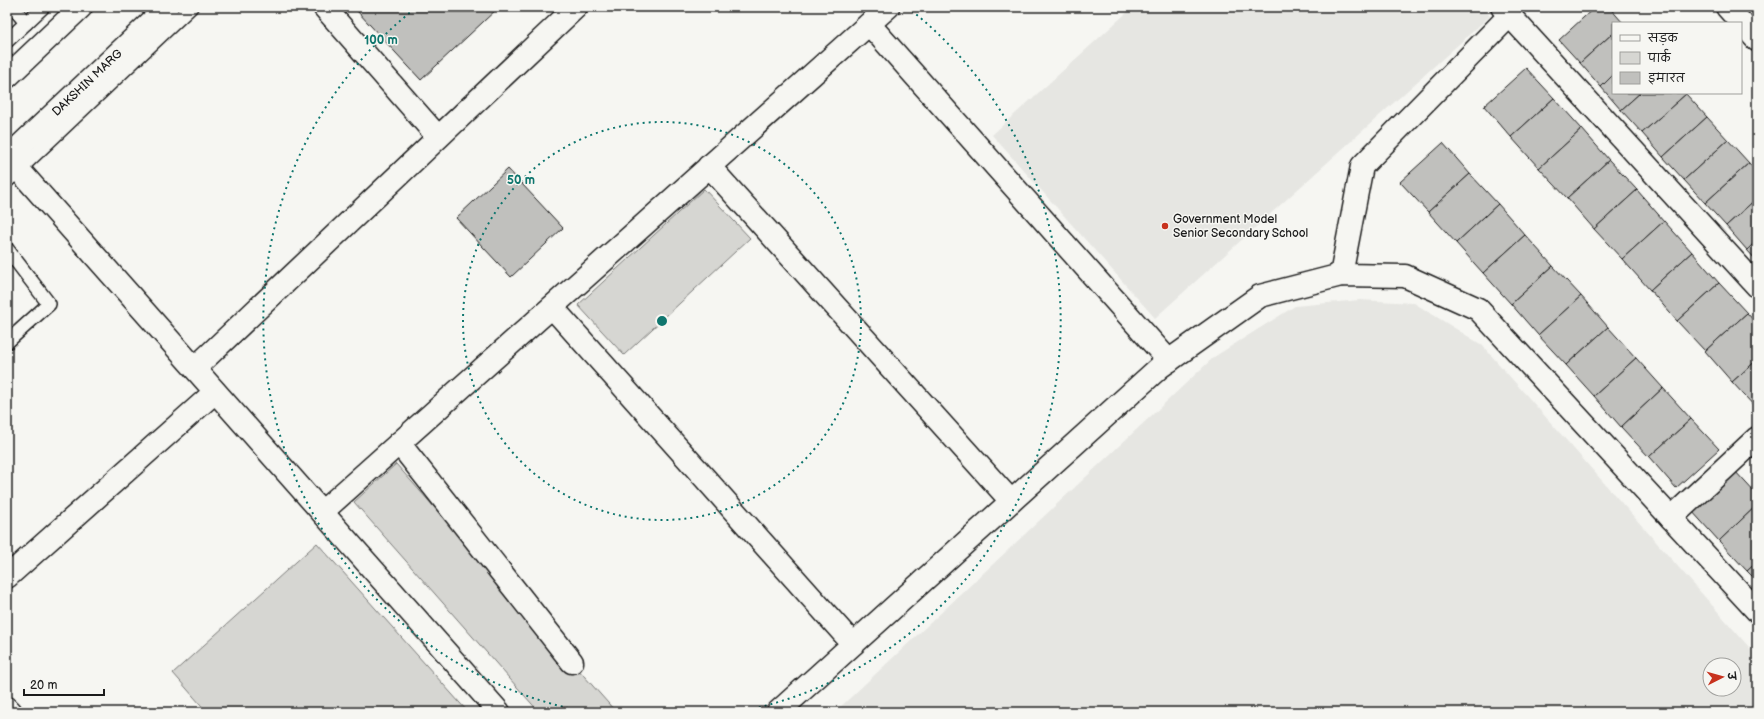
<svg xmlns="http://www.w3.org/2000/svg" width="1764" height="719" viewBox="0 0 1764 719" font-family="'Balsamiq Sans','Playpen Sans Deva',sans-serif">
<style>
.built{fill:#e6e6e2;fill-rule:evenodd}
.green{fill:#d6d6d2;stroke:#797977}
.building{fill:#c0c0bd;stroke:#1c1c1c}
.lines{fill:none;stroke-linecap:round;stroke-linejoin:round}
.service-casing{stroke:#1c1c1c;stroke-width:16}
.minor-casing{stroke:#1c1c1c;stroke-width:25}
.tertiary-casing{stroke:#1c1c1c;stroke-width:25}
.secondary-casing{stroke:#1c1c1c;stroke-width:25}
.service{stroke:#f6f6f2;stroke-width:13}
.minor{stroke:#f6f6f2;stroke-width:22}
.tertiary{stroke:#f6f6f2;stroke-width:22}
.secondary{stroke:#f6f6f2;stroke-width:22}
.ring{fill:none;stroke:#0f766e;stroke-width:2;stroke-dasharray:2 4}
.poi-dot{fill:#c8321e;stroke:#f6f6f2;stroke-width:1.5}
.labels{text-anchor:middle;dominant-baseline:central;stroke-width:3;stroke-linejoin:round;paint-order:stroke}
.street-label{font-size:12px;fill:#1c1c1c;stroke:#f6f6f2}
.poi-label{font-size:12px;fill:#1c1c1c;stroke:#f6f6f2;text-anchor:start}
.centre{fill:#0f766e;stroke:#f6f6f2;stroke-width:2}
.ring-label{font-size:12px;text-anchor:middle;font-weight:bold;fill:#0f766e;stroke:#f6f6f2;stroke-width:3;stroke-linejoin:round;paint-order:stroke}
</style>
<rect width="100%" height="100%" fill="#f6f6f2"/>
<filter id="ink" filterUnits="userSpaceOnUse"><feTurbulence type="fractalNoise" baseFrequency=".025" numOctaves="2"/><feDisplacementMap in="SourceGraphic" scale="8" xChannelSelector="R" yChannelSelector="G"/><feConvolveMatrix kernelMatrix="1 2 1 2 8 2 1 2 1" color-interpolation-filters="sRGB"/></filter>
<g filter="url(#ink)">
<g class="built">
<path d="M1133,7H1482L1490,16L1155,318L992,135Z"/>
<path d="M1360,300L1414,303L1482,345L1757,656V712H835L1214,357L1295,306ZM1710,665H1734V689H1710Z"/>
</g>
<g class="green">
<path d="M704,189L750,238L624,355L578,305Z"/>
<path d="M396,464L616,712H539L354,502Z"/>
<path d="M317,543L468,712H207L173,673Z"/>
</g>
<g class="building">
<path d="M362,7H499L421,80L357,11Z"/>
<path d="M1595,7H1609L1623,23H1613V33L1580,63L1559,40Z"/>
<path d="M1613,33V75L1601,87L1580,63Z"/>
<path d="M1526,68L1554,98L1511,137L1484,106Z"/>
<path d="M1613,75V93H1640L1621,110L1601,87Z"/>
<path d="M1640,93H1685L1686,94L1642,133L1621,110Z"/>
<path d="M1686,94L1707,117L1663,157L1642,133Z"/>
<path d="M1554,98L1582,129L1539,168L1511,137Z"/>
<path d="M1707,117L1728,140L1684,180L1663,157Z"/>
<path d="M1582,129L1609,160L1567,198L1539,168Z"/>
<path d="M1728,140L1749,163L1705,203L1684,180Z"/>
<path d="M1443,143L1470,174L1428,212L1400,182Z"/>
<path d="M1609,160L1637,190L1594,229L1567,198Z"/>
<path d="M1749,163L1757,173V198L1726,226L1705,203Z"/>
<path d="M508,169L563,228L511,277L456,218Z"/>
<path d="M1470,174L1498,204L1456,243L1428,212Z"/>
<path d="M1637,190L1664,221L1622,259L1594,229Z"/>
<path d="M1757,198V240L1747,250L1726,226Z"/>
<path d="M1498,204L1525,235L1483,273L1456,243Z"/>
<path d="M1664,221L1692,252L1650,290L1622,259Z"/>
<path d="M1525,235L1553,266L1511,304L1483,273Z"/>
<path d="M1757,240V261L1747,250Z"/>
<path d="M1692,252L1719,283L1677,321L1650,290Z"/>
<path d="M1553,266L1581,296L1538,335L1511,304Z"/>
<path d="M1719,283L1747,313L1705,351L1677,321Z"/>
<path d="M1581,296L1608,327L1566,365L1538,335Z"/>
<path d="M1747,313L1757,324V360L1732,382L1705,351Z"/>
<path d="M1608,327L1636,358L1594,396L1566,365Z"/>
<path d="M1636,358L1663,388L1621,427L1594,396Z"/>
<path d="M1757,360V409L1732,382Z"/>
<path d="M1663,388L1691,419L1649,457L1621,427Z"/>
<path d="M1691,419L1719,449L1676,488L1649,457Z"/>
<path d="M1734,470L1757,495V505L1719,541L1691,510Z"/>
<path d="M1757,505V562L1747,571L1719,541Z"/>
<path d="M1757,562V581L1747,571Z"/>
</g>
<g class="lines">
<g class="service-casing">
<g id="service">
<path d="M13,7L26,23"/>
<path d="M7,41L43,7"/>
<path d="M7,181L191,7"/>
<path d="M7,249L49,304L7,342"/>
</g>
</g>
<g class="minor-casing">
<g id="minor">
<path d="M324,7L438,137"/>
<path d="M1502,7L1757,286"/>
<path d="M869,24L1169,361"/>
<path d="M709,166L1011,501"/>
<path d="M1341,275L1362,166L1510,15"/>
<path d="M552,307L853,644"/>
<path d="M195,368L576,7"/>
<path d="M399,443L572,662"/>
<path d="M322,512L888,7"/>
<path d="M1671,518L1757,438"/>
<path d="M7,577L215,392"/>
<path d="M7,708L11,712"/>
</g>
</g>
<g class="tertiary-casing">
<g id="tertiary">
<path d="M19,170L499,712"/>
<path d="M778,712L1160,367L1260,296L1341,275L1405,276L1478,309L1757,611"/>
</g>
</g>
<g class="secondary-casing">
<g id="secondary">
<path d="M1727,7L1757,40"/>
<path d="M7,77L81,7"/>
<path id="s1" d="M7,158L167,7"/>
</g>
</g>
<use href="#service" class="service"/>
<use href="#minor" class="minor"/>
<use href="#tertiary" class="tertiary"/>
<use href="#secondary" class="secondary"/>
</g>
</g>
<g class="ring">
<circle cx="662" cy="321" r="199"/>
<path d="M586 712A398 398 0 0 1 417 7M907 7A398 398 0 0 1 738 712"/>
</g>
<circle class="poi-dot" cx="1165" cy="226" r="4"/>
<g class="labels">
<g class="street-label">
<text stroke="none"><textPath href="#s1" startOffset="110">DAKSHIN MARG</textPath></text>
</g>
<g class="poi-label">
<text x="1173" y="219">Government Model<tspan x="1173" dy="14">Senior Secondary School</tspan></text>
</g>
</g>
<circle cx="662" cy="321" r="6" class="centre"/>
<g class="ring-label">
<text x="381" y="44">100 m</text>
<text x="521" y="184">50 m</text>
</g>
<rect width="1764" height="719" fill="none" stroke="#f6f6f2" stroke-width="24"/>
<rect x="12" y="12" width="1740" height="695" fill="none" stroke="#1c1c1c" stroke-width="1.5" filter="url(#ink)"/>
<rect x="1612" y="22" width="130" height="72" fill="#f6f6f2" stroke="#9f9f9c"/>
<rect x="1620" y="35" width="20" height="6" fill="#f6f6f2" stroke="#9f9f9c"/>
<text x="1648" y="42" font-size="12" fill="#1c1c1c">सड़क</text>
<rect x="1620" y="52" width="20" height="12" fill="#d6d6d2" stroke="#9f9f9c"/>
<text x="1648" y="62" font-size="12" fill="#1c1c1c">पार्क</text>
<rect x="1620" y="72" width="20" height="12" fill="#c0c0bd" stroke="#9f9f9c"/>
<text x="1648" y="82" font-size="12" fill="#1c1c1c">इमारत</text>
<g transform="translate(1722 677) rotate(84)"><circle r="19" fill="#f6f6f2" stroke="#9f9f9c"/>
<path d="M0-3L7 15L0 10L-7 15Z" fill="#c8321e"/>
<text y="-6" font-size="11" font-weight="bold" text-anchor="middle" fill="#1c1c1c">उ</text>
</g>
<path d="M24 689v6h80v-6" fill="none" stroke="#1c1c1c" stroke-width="2"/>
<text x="30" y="689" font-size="12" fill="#1c1c1c" stroke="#f6f6f2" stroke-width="3" paint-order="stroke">20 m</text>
</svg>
